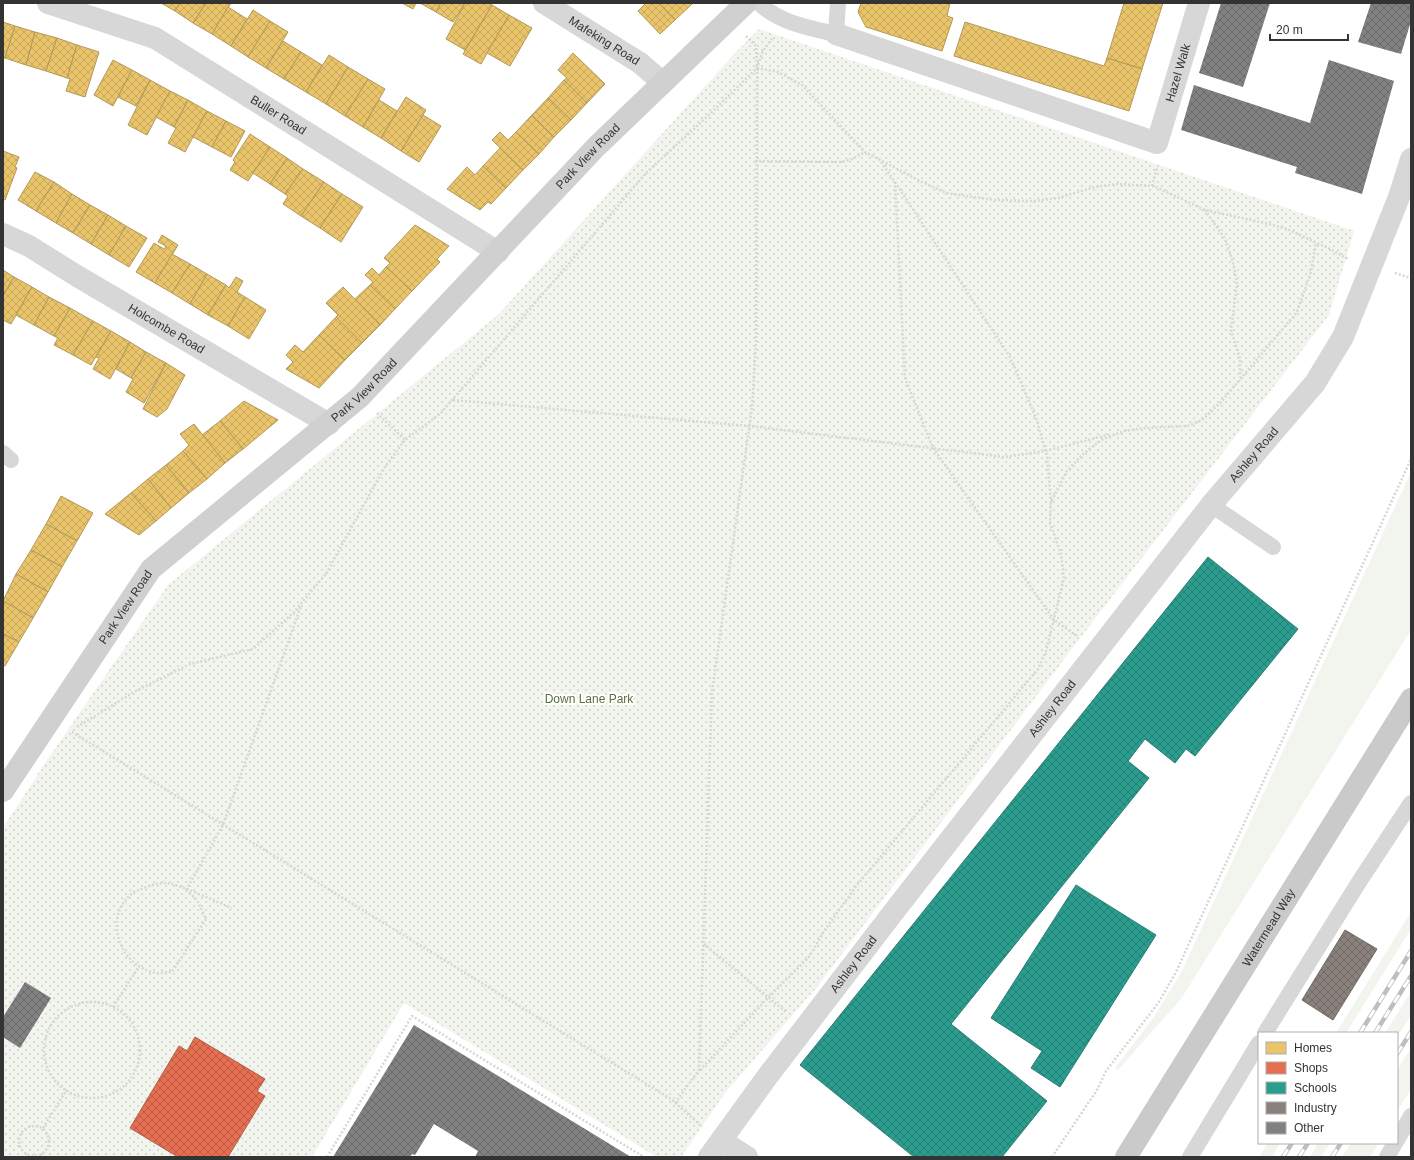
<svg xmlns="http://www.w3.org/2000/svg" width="1414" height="1160" viewBox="0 0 1414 1160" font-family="Arial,sans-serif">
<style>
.grass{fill:#f1f5ed}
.park{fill:url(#park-dots)}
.homes{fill:url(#homes-cross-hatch);stroke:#b2985a}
.shops{fill:url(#shops-cross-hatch);stroke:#b15d48}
.schools{fill:url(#schools-cross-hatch);stroke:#2d7d73}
.industry{fill:url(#industry-cross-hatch);stroke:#706a66}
.building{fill:url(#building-cross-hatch)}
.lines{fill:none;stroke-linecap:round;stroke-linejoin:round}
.path{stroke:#d6d6d6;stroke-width:2.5;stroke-dasharray:2 2;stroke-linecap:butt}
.lane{stroke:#d7d7d7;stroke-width:16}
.street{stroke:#d7d7d7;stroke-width:22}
.secondary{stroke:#d0d0d0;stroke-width:22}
.primary{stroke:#cacaca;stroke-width:22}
.rail-casing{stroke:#bebebe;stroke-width:4.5}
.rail{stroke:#fff;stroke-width:3;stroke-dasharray:9;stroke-linecap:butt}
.labels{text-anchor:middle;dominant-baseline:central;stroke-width:4;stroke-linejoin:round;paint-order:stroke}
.street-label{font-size:12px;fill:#333;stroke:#fff}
.park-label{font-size:12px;fill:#56703f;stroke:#fff}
</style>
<defs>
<pattern id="park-dots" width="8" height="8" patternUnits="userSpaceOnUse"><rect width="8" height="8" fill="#f1f5ed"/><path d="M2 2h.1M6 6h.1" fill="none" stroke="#cfd2cc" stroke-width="1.8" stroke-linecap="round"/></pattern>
<pattern id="homes-cross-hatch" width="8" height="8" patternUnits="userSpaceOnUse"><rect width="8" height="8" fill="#e9c46a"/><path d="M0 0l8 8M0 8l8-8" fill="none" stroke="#c8a95c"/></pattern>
<pattern id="shops-cross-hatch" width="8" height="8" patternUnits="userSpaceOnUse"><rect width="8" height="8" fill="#e76f51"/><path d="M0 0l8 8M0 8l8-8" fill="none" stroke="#bc5c44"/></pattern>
<pattern id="schools-cross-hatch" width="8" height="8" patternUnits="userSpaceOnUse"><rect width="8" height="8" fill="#2a9d8f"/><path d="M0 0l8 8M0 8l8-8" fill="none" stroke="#258175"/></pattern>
<pattern id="industry-cross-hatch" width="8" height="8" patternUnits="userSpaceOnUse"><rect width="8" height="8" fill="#8a817c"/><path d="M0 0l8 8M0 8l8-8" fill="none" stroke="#716a66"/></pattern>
<pattern id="building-cross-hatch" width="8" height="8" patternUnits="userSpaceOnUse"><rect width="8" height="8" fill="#818181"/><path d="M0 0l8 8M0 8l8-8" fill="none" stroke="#6a6a6a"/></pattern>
</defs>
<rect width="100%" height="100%" fill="#fff"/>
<g class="grass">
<path d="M1411,472V630L1181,999L1118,1070L1115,1068L1154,1017L1182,971Z"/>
<path d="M1411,912V929L1346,1033H1336Z"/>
<path d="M1411,992V1015L1397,1037V1033H1385Z"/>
<path d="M1411,1048V1089L1397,1112V1070Z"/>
<path d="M1268,1143H1280L1272,1157H1259Z"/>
<path d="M1318,1143H1330L1321,1157H1310Z"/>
<path d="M1351,1143H1379L1370,1157H1342Z"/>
</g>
<path class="park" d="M759,29L1354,231L1329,315L1074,646L817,987L725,1093L681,1157H657L404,1003L312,1157H3V828L45,763L168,585L499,314L737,51Z"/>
<g class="homes">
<path d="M161,3H180L175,11Z"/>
<path d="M180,3H206L193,23L175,11Z"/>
<path d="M206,3H231L212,34L193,23Z"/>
<path d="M402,3H416L413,9Z"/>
<path d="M420,3H441L436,12Z"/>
<path d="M441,3H465L453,22L436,12Z"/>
<path d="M465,3H488L492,5L465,50L446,39Z"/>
<path d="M646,3H659L675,20L660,34L638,11Z"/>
<path d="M659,3H691L692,4L675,20Z"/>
<path d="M861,3H950L947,16L953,18L942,51L866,27L858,12Z"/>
<path d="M1124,3H1163L1142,69L1107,58Z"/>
<path d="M492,5L509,15L481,64L463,54Z"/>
<path d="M228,7L247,19L231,46L212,34Z"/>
<path d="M253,10L270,21L248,57L231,46Z"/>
<path d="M509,15L532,28L510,66L487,53Z"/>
<path d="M270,21L288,32L266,68L248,57Z"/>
<path d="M3,22L15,26L5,58H3Z"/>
<path d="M965,22L1104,66L1107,58L1142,69L1129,111L954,56Z"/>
<path d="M15,26L35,32L26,65L5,58Z"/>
<path d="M35,32L57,38L46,71L26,65Z"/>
<path d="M57,38L77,45L67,78L46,71Z"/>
<path d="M283,41L301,52L284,79L266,68Z"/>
<path d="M77,45L99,52L85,97L66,91L70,79L67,78Z"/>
<path d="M301,52L322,65L306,92L284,79Z"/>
<path d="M573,53L605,84L587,103L564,80L567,78L558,70Z"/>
<path d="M329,55L348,67L326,104L306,92Z"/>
<path d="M113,60L132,70L113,106L94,95Z"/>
<path d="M348,67L368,79L345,116L326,104Z"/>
<path d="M132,70L150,80L136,106L118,97Z"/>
<path d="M368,79L385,89L363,127L345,116Z"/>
<path d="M150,80L170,91L147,135L128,125Z"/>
<path d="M564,80L587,103L571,120L548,98Z"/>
<path d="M170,91L188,100L174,127L156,117Z"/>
<path d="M406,97L426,110L401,151L381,138Z"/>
<path d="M548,98L571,120L554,137L532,115Z"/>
<path d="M188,100L207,111L185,152L168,143L176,128L174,127Z"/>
<path d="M379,100L397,111L381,138L363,127Z"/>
<path d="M207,111L226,121L212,147L193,137Z"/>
<path d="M423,115L441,126L419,162L401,151Z"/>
<path d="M532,115L554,137L539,154L516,132Z"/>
<path d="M226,121L245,131L231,157L212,147Z"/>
<path d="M500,132L508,140L516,132L539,154L523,170L492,140Z"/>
<path d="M250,134L270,147L248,181L230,170L235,162L233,160Z"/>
<path d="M270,147L287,158L270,184L253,173Z"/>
<path d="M500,148L523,170L506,188L483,166Z"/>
<path d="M3,151L19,157L15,167L17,168L5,200L3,199Z"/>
<path d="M287,158L303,169L285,194L270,184Z"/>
<path d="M483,166L506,188L491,204L488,202L480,210L447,189L467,167L475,175Z"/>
<path d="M303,169L324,182L301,216L283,204L288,196L285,194Z"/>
<path d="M35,172L54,182L36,211L18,200Z"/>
<path d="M54,182L72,194L56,223L36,211Z"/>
<path d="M324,182L342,194L320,228L301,216Z"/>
<path d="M72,194L90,205L73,233L56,223Z"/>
<path d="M342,194L363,207L341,242L320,228Z"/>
<path d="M90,205L108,215L91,244L73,233Z"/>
<path d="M108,215L126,226L109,255L91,244Z"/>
<path d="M415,225L449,246L437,259L440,262L412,291L386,267L390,263L384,258Z"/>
<path d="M126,226L147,238L129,267L109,255Z"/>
<path d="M162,235L178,245L155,283L136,272L154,243L164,249L166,246L158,242Z"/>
<path d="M172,254L190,264L172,293L155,283Z"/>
<path d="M190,264L207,274L190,304L172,293Z"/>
<path d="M386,267L412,291L395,309L370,285L373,282L365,275L372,268L379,275Z"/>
<path d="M3,270L14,277L3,296Z"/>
<path d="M207,274L226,285L208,315L190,304Z"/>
<path d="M14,277L32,287L11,324L3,320V296Z"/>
<path d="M236,277L243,281L237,292L245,297L228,326L208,315L226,285L229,288Z"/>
<path d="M370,285L395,309L380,325L355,299Z"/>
<path d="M32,287L49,297L34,325L16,315Z"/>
<path d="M343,287L380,325L362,343L336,317L338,315L326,303Z"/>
<path d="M49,297L70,308L54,336L34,325Z"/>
<path d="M245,297L266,310L249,339L228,326Z"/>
<path d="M70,308L93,321L73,355L54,345L58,338L54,336Z"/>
<path d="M336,317L362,343L345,360L319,335Z"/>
<path d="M93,321L111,331L91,365L73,355Z"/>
<path d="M111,331L130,342L110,379L93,369L99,358L96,357Z"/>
<path d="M319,335L345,360L319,388L286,369L293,362L286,355L295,345L303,352Z"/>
<path d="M130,342L146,352L131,378L116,369Z"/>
<path d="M146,352L166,363L144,403L126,392L133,379L131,378Z"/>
<path d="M166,363L185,375L167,409L157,417L143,409Z"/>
<path d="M244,401L278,420L243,449L220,421Z"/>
<path d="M220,421L243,449L225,463L202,435Z"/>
<path d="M194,424L225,463L207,479L183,451L189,445L180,434Z"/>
<path d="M183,451L207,479L189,493L166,465Z"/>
<path d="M166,465L189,493L171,508L148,479Z"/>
<path d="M148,479L171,508L156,521L131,493Z"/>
<path d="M131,493L156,521L139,535L105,514Z"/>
<path d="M61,496L93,513L77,541L46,524Z"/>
<path d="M46,524L77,541L62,567L31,550Z"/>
<path d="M31,550L62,567L48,592L16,574Z"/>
<path d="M16,574L48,592L33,618L3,601Z"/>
<path d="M3,601L33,618L19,642L3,634Z"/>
<path d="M3,634L19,642L5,666L3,665Z"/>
</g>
<path class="shops" d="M195,1037L265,1079L257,1091L265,1096L228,1157H178L130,1128L179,1046L187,1051Z"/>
<g class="schools">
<path d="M1208,557L1298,629L1195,756L1186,749L1175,763L1145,739L1128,761L1149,778L951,1024L1047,1101L1002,1157H914L800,1065Z"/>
<path d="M1076,885L1156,935L1060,1087L1031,1068L1042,1051L991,1018Z"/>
</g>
<path class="industry" d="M1345,930L1377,949L1333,1020L1302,1000Z"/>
<g class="building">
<path d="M1221,3H1270L1243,87L1199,73Z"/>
<path d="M1371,3H1411V21L1401,54L1358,42Z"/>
<path d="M1329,60L1394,81L1362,194L1295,173L1297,167L1181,130L1194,85L1310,123Z"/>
<path d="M25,982L51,998L20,1048L3,1037V1017Z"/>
<path d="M414,1025L500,1077L631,1157H475L478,1151L434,1124L415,1155L412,1154L410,1157H333Z"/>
</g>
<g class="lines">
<g class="path">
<path d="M757,68L778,72L802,85L865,152L922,182L946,193L994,200L1034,201L1058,198L1095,187L1117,184L1154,186L1205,210L1265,223L1287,229L1330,249L1348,259"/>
<path d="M755,161L842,162L852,159L865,152"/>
<path d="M881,162L895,182L905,378L933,448L1054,620L1077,636"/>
<path d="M895,182L1010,357L1036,418L1047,456L1051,502"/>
<path d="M1152,186L1157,168"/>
<path d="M1205,210L1225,239L1233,262L1237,284L1231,330L1240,359V377"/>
<path d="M1395,273L1411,278"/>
<path d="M453,400L749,426L1005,457L1045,451L1111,434"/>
<path d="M377,413L405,440"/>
<path d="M77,727L134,692L190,664L253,649L293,613L326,574L384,468L405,440L441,413L647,172L707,117L757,68L763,51L773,37"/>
<path d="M72,732L671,1099L701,1126"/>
<path d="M186,890L197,900L206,919L172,972C167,972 162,973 157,973C119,968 101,915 134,892C138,890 142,889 146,887C152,885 159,883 166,883C182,885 216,902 232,908"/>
<path d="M186,890L223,825L301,606"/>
<path d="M704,944L786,1012"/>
<circle cx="92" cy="1050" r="48"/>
<path d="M113,1007L139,966"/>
<path d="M700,1070L764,1002L809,957L824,931L857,885L1038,669L1046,651L1064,578L1061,554L1050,523L1051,502L1067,471L1082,455L1101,440L1124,431L1145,428L1188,426L1202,420L1221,402L1297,312L1311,272L1316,243"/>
<path d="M675,1103L699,1070L712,692L752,408L756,343L757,68L756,46L746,36"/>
<circle cx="34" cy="1141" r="15"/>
<path d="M43,1128L66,1091"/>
<path d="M327,1157L412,1016L644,1157"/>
<path d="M1052,1157L1097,1090L1106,1071L1159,1002L1176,972L1411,459"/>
</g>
<g class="lane">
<path d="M759,3C779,23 810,28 836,34L838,3"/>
<path d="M3,453L11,460"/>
<path d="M1211,505L1273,547"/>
<path d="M1265,1033L1359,882L1411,803"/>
<path d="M1397,1140L1411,1116"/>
<path d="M1190,1157L1259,1043"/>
<path d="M1387,1157L1395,1143"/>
</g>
<g class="street">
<path id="s1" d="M48,3L155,38L498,252"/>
<path id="s2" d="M544,3L640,63L662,82"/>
<path id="s3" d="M836,34L1157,143L1199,3"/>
<path id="s4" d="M3,234L29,246L77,276L329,424"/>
<path d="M722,1141L747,1157"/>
<path id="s5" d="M709,1157L767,1077L892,914L1211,505L1315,383L1343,337L1399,197L1411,159"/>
</g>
<path class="secondary" id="s6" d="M3,791L151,569L360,397L596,147L746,3"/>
<path class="primary" id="s7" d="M1126,1157L1411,699"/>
<g class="rail-casing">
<g id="rail">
<path d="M1360,1033L1411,951"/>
<path d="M1375,1033L1411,976"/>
<path d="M1397,1054L1411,1032"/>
<path d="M1283,1157L1292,1143"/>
<path d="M1299,1157L1308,1143"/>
<path d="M1332,1157L1341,1143"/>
</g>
</g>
<use href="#rail" class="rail"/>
</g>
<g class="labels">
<g class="street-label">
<text stroke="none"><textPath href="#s2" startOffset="71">Mafeking Road</textPath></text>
<text stroke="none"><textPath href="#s3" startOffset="412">Hazel Walk</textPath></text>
<text stroke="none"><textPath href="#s1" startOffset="258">Buller Road</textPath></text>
<text stroke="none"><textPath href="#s6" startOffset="869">Park View Road</textPath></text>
<text stroke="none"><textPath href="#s4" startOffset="189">Holcombe Road</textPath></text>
<text stroke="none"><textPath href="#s6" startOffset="545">Park View Road</textPath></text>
<text stroke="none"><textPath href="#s5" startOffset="889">Ashley Road</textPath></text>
<text stroke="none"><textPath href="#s6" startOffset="221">Park View Road</textPath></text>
<text stroke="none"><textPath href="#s5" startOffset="565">Ashley Road</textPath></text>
<text stroke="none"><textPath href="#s7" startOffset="270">Watermead Way</textPath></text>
<text stroke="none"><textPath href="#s5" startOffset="241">Ashley Road</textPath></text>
</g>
<g class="park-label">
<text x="589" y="699">Down Lane Park</text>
</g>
</g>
<rect width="1414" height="1160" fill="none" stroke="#333333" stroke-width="8"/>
<rect x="1258" y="1032" width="140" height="112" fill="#ffffff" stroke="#adadad"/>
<rect x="1266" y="1042" width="20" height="12" fill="#e9c46a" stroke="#adadad"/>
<text x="1294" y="1052" font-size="12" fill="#333333">Homes</text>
<rect x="1266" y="1062" width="20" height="12" fill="#e76f51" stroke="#adadad"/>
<text x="1294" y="1072" font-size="12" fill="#333333">Shops</text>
<rect x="1266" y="1082" width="20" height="12" fill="#2a9d8f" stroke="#adadad"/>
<text x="1294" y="1092" font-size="12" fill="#333333">Schools</text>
<rect x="1266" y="1102" width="20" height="12" fill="#8a817c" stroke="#adadad"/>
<text x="1294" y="1112" font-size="12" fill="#333333">Industry</text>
<rect x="1266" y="1122" width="20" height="12" fill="#818181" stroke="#adadad"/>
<text x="1294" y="1132" font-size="12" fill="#333333">Other</text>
<path d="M1270 34v6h78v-6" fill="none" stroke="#333333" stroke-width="2"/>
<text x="1276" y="34" font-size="12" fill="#333333" stroke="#ffffff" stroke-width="3" paint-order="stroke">20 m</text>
</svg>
